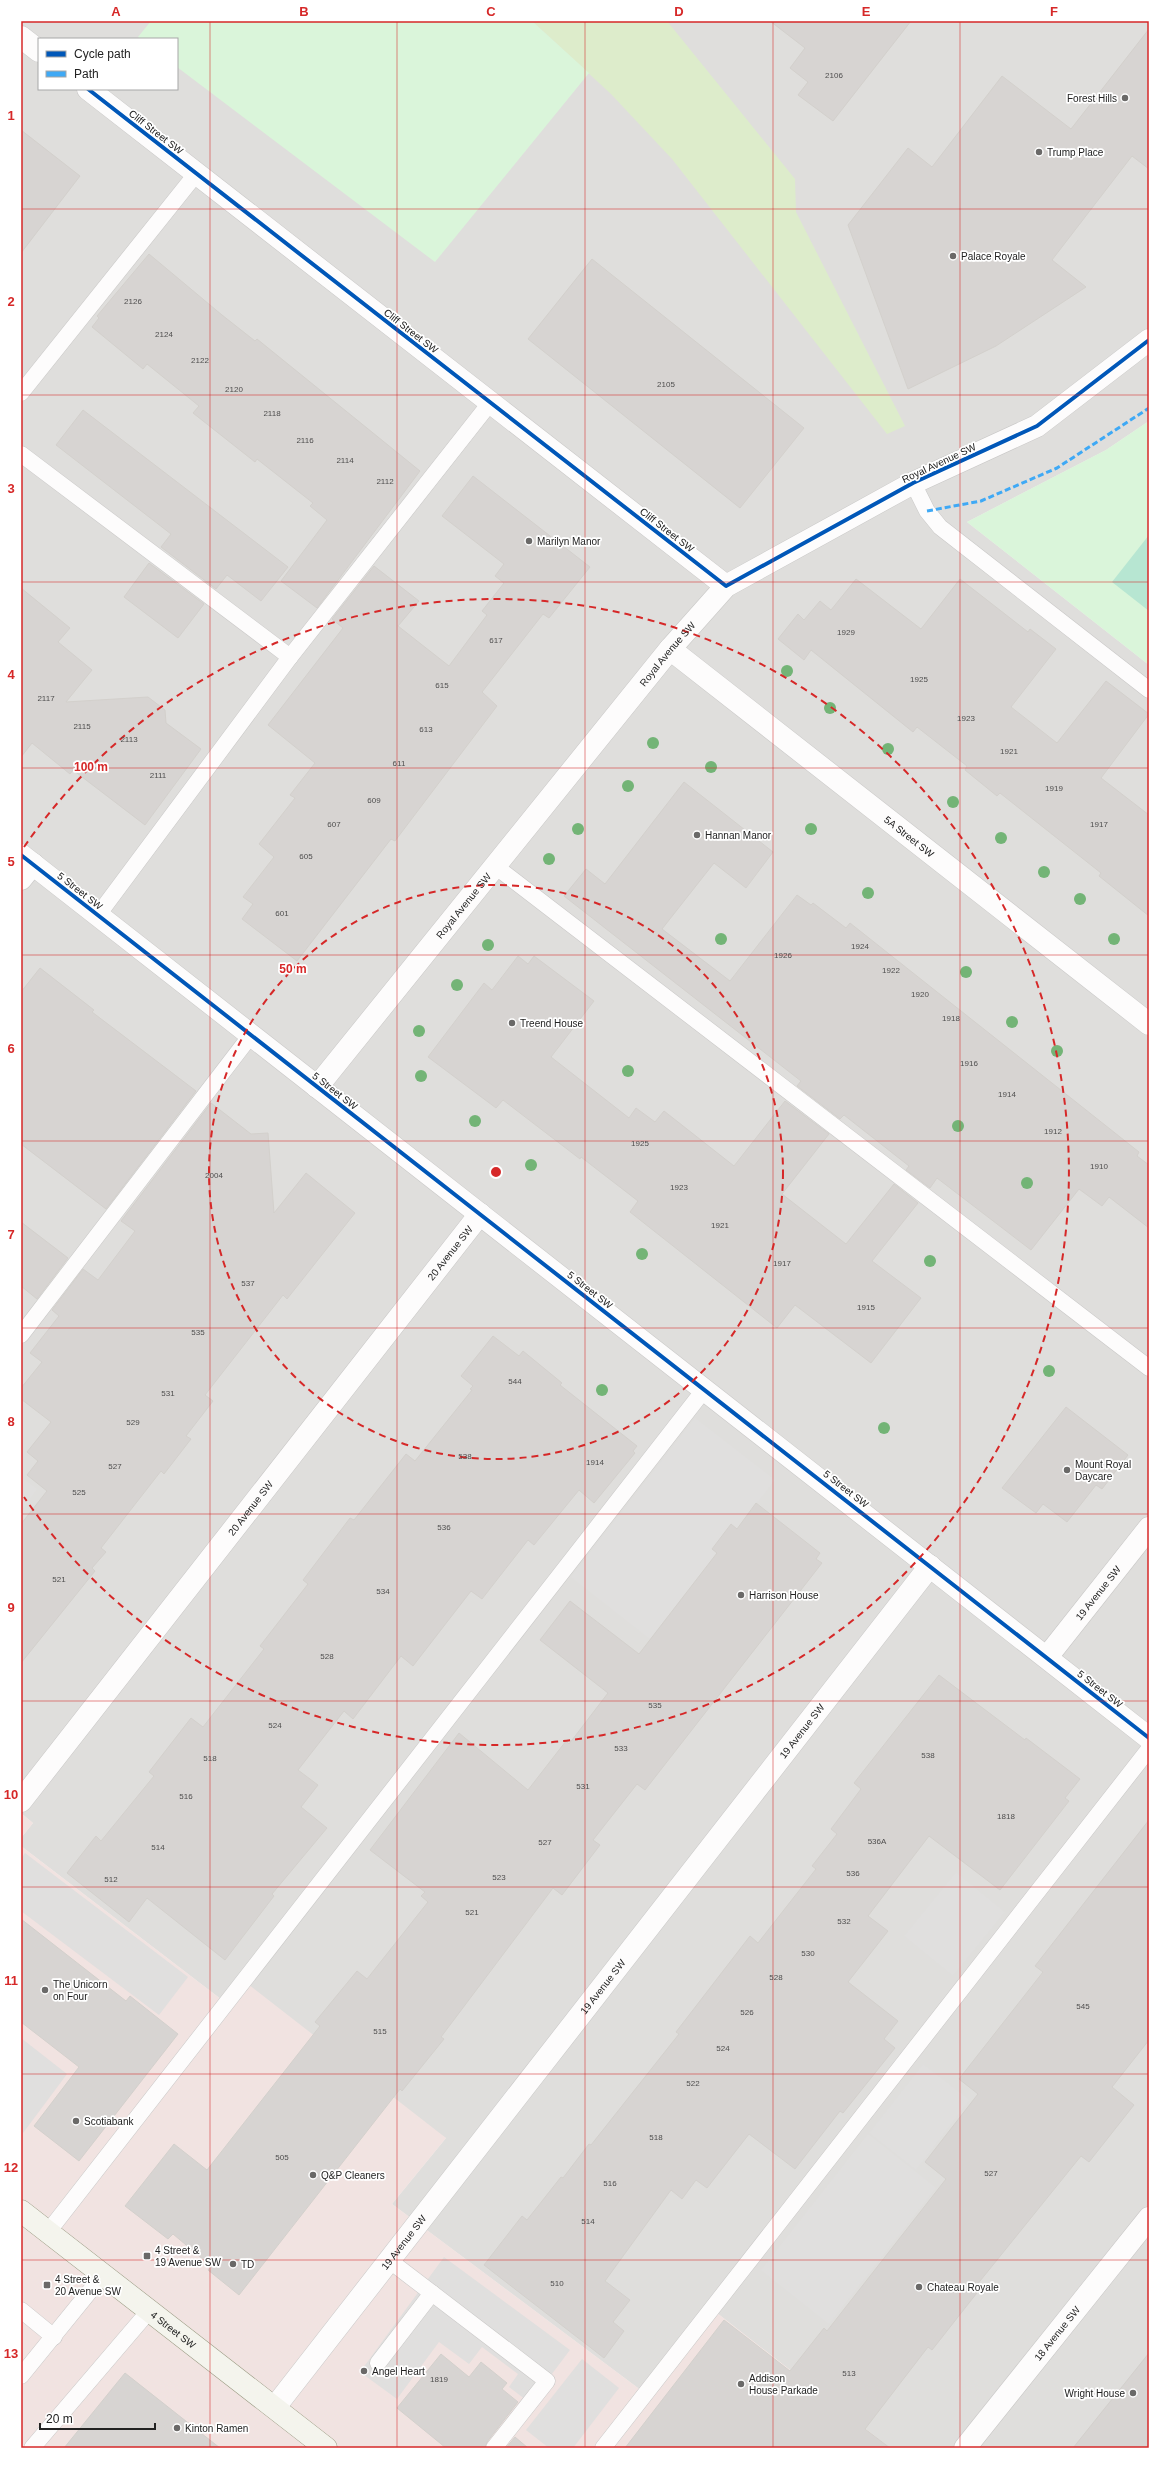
<svg xmlns="http://www.w3.org/2000/svg" width="1170" height="2469" viewBox="0 0 1170 2469" font-family="Helvetica,sans-serif">
<style>
.residential{fill:#dfdedc;fill-rule:evenodd}
.commercial{fill:#f1e3e1}
.grass{fill:#ddeccb}
.park{fill:#daf5da}
.pitch{fill:#b7e6d2}
.parking{fill:#e0dfde}
.building{fill:#d7d4d2;stroke:#d3d0cc}
.lines{fill:none;stroke-linecap:round;stroke-linejoin:round}
.service-casing{stroke:#c9c8c7;stroke-width:17}
.minor-casing{stroke:#c9c8c7;stroke-width:23}
.tertiary-casing{stroke:#c9c8c7;stroke-width:23}
.secondary-casing{stroke:#999a82;stroke-width:23}
.service{stroke:#fdfcfc;stroke-width:16}
.minor{stroke:#fdfcfc;stroke-width:22}
.tertiary{stroke:#fdfcfc;stroke-width:22}
.secondary{stroke:#f4f4ed;stroke-width:22}
.quiet{stroke:#3fa9f5;stroke-width:3;stroke-dasharray:6 3;stroke-linecap:butt}
.cycleway-casing{stroke:#fff;stroke-width:6}
.cycleway{stroke:#0057b8;stroke-width:4}
.tree{fill:#73b476}
.grid{fill:none;stroke:#d62828;stroke-width:1;stroke-opacity:0.55}
.ring{fill:none;stroke:#d62828;stroke-width:2;stroke-dasharray:7 5}
.poi-dot{fill:#6a6968;stroke:#fff;stroke-width:1.5}
.labels{text-anchor:middle;dominant-baseline:central;stroke-width:3.5;stroke-linejoin:round;paint-order:stroke}
.number-label{font-size:8px;fill:#4f4e4e}
.poi-label{font-size:10px;fill:#222;stroke:#fff;text-anchor:start}
.street-label{font-size:10px;fill:#222;stroke:#fff}
.centre{fill:#d62828;stroke:#fff;stroke-width:2}
.ring-label{font-size:12px;text-anchor:middle;font-weight:bold;fill:#d62828;stroke:#fff;stroke-width:3.5;stroke-linejoin:round;paint-order:stroke}
.neatline{fill:none;stroke:#d62828;stroke-width:1.5}
.grid-label{font-size:13px;text-anchor:middle;font-weight:bold;fill:#d62828}
</style>
<rect width="100%" height="100%" fill="#f0eeeb"/>
<path class="residential" d="M21,21H1149V421L1106,450L967,522L1149,665V2448H890L717,2313L650,2397L392,2204L446,2138L226,2003L21,1846V1838L33,1823L21,1813ZM39,39H177V89H39Z"/>
<g class="commercial">
<path d="M21,1813L33,1823L21,1838Z"/>
<path d="M21,1846L226,2003L244,1981L446,2138L392,2204L650,2397L717,2313L890,2448H21Z"/>
</g>
<path class="grass" d="M532,21H667L795,179L796,212L905,426L887,434L672,159L611,94Z"/>
<g class="park">
<path d="M151,21H532L589,73L435,262L177,67V39H140L138,37Z"/>
<path d="M1149,421V665L967,522L1106,450Z"/>
</g>
<path class="pitch" d="M1149,535V611L1112,582Z"/>
<g class="parking">
<path d="M695,1418L775,1480L650,1639L571,1577Z"/>
<path d="M21,1477L37,1489L21,1511Z"/>
<path d="M25,1853L188,1977L159,2015L21,1911V1859Z"/>
<path d="M956,1872L1005,1912L953,1976L904,1936Z"/>
<path d="M21,2038L67,2074L23,2133L21,2131Z"/>
<path d="M923,2064L970,2100L916,2170L869,2133Z"/>
<path d="M868,2134L936,2188L829,2324L761,2270Z"/>
<path d="M444,2257L570,2350L530,2403L509,2387L518,2374L482,2347L469,2364L439,2342L397,2399L360,2372Z"/>
<path d="M582,2359L619,2388L573,2448H549L526,2430Z"/>
</g>
<g class="building">
<path d="M770,21H911L833,121L798,95L808,82L790,68L805,48Z"/>
<path d="M1149,29V169L1132,156L1052,260L1086,287L996,346L908,389L848,225L908,148L932,167L1002,76L1071,129Z"/>
<path d="M21,130L80,176L21,253Z"/>
<path d="M149,254L222,315L255,341L257,339L420,471L317,608L281,581L327,520L310,506L313,503L257,459L255,462L193,413L199,406L147,364L143,369L92,327L99,318L97,316Z"/>
<path d="M592,259L804,428L740,508L528,339Z"/>
<path d="M83,410L288,567L261,601L227,575L216,589L161,547L171,534L56,445Z"/>
<path d="M473,476L590,567L549,618L543,614L482,692L497,706L395,841L391,839L297,961L242,919L253,904L243,897L274,857L259,844L295,798L290,795L315,763L268,725L343,628L332,619L374,566L419,601L398,626L449,666L487,615L482,611L504,583L495,576L504,564L442,516Z"/>
<path d="M149,563L204,604L178,638L124,597Z"/>
<path d="M856,579L921,629L960,579L1028,632L1030,629L1056,649L1011,707L1057,743L1106,681L1149,714L1101,778L1149,815V916L1099,876L1101,873L1000,793L997,796L965,770L967,766L917,727L913,732L811,650L804,660L778,639L798,614L804,620L820,601L831,610Z"/>
<path d="M21,588L70,628L58,642L92,670L66,702L148,697L165,710L166,723L201,749L145,825L73,770L70,774L32,743L21,757Z"/>
<path d="M684,782L773,852L746,888L714,863L662,929L730,981L797,895L811,905L813,903L846,928L850,923L1139,1152L1137,1156L1149,1165V1228L1109,1197L1102,1206L1079,1189L1031,1250L937,1178L930,1188L906,1170L909,1166L844,1115L840,1119L797,1086L801,1081L564,896L586,869L605,884Z"/>
<path d="M518,956L528,964L534,956L594,1001L551,1057L629,1118L636,1108L655,1122L664,1111L734,1166L785,1101L829,1134L782,1194L846,1244L894,1184L918,1203L872,1261L921,1298L871,1363L795,1305L777,1328L630,1212L638,1201L581,1157L580,1159L503,1100L496,1108L428,1057L484,983L492,990Z"/>
<path d="M40,968L94,1010L92,1012L196,1091L106,1209L21,1144V992Z"/>
<path d="M211,1103L251,1134L268,1133L274,1213L306,1173L355,1213L287,1299L283,1295L205,1395L213,1401L186,1436L191,1439L164,1474L161,1471L101,1548L106,1552L92,1568L95,1571L21,1663V1524L47,1491L27,1475L38,1461L27,1452L51,1422L21,1399V1388L42,1362L30,1353L59,1316L52,1310L83,1269L98,1280L135,1231L121,1221Z"/>
<path d="M21,1222L68,1258L37,1299L21,1286Z"/>
<path d="M493,1336L519,1356L523,1351L562,1383L560,1385L637,1446L633,1451L635,1453L594,1503L579,1490L534,1545L528,1540L482,1599L471,1591L413,1666L401,1656L353,1719L344,1711L298,1770L318,1785L301,1807L327,1828L272,1894L274,1896L225,1960L147,1898L129,1922L67,1873L96,1836L101,1841L154,1776L149,1772L191,1718L203,1727L264,1649L260,1646L308,1584L303,1580L350,1518L354,1520L406,1454L415,1461L472,1390L470,1389L473,1386L461,1376Z"/>
<path d="M1066,1407L1128,1455L1102,1489L1096,1485L1067,1522L1043,1504L1036,1513L1002,1488Z"/>
<path d="M756,1503L820,1553L816,1559L822,1563L645,1790L637,1784L593,1840L600,1845L562,1895L553,1888L441,2037L444,2039L402,2091L400,2089L239,2295L208,2270L211,2266L173,2234L168,2239L125,2206L174,2144L207,2170L320,2026L315,2022L357,1971L367,1979L428,1902L421,1896L425,1892L370,1850L459,1733L528,1790L566,1741L569,1744L608,1693L540,1640L570,1601L639,1654L717,1553L712,1549L731,1524L737,1529Z"/>
<path d="M939,1675L1025,1740L1026,1738L1080,1779L1065,1798L1069,1801L1000,1890L929,1836L868,1916L888,1931L848,1982L898,2021L884,2039L895,2048L843,2113L840,2111L795,2169L749,2134L707,2188L696,2180L682,2199L671,2190L605,2281L630,2300L613,2322L624,2331L604,2358L484,2265L522,2216L527,2220L561,2177L563,2178L589,2144L591,2145L679,2034L676,2032L750,1936L758,1943L816,1869L812,1866L837,1834L831,1829L861,1789L854,1783Z"/>
<path d="M1149,1820V2040L1112,2087L1134,2105L1089,2162L1081,2156L976,2286L980,2289L932,2350L928,2347L865,2429L890,2448H625L724,2320L790,2371L824,2328L827,2331L946,2179L925,2162L978,2094L959,2079L1043,1972L1035,1966Z"/>
<path d="M21,1919L126,2001L130,1996L178,2034L79,2161L34,2126L79,2067L21,2022Z"/>
<path d="M1149,2353V2448H1073Z"/>
<path d="M441,2354L469,2377L481,2362L507,2383L502,2389L518,2402L487,2442L485,2448H446L397,2408Z"/>
<path d="M125,2373L220,2448H64Z"/>
<path d="M515,2437L528,2448H506Z"/>
</g>
<g class="lines">
<g class="service-casing">
<g id="service">
<path d="M21,393L196,174"/>
<path d="M21,454L290,657L98,915"/>
<path d="M913,483L927,511L940,527L1149,690"/>
<path d="M290,657L490,403"/>
<path d="M495,866L1149,1368"/>
<path d="M21,1335L251,1035"/>
<path d="M48,2232L704,1390"/>
<path d="M390,2261L547,2381L494,2448"/>
<path d="M21,2310L54,2337"/>
<path d="M378,2363L432,2293"/>
<path d="M21,2376L103,2275"/>
<path d="M32,2448L149,2311"/>
<path d="M603,2448L1149,1749"/>
</g>
</g>
<g class="minor-casing">
<g id="minor">
<path d="M21,37L39,51"/>
<path d="M88,89L726,586"/>
<path id="s1" d="M670,649L1149,1024"/>
<path d="M21,879L33,864"/>
<path id="s2" d="M317,1087L670,649L726,586L913,483L1037,426L1149,340"/>
<path id="s3" d="M1047,1657L1149,1528"/>
<path id="s4" d="M21,1801L480,1214"/>
<path id="s5" d="M275,2407L930,1566"/>
<path id="s6" d="M965,2448L1149,2218"/>
</g>
</g>
<g class="tertiary-casing">
<path id="tertiary" d="M21,855L1149,1738"/>
</g>
<g class="secondary-casing">
<g id="secondary">
<path id="s7" d="M21,2211L326,2448"/>
</g>
</g>
<use href="#service" class="service"/>
<use href="#minor" class="minor"/>
<use href="#tertiary" class="tertiary"/>
<use href="#secondary" class="secondary"/>
<path class="quiet" d="M927,511L981,501L1057,468L1149,408"/>
<g class="cycleway-casing">
<g id="cycleway">
<path d="M88,89L726,586L913,483L1037,426L1149,340"/>
<path d="M21,855L1149,1738"/>
</g>
</g>
<use href="#cycleway" class="cycleway"/>
</g>
<g class="tree">
<circle cx="787" cy="671" r="6"/>
<circle cx="830" cy="708" r="6"/>
<circle cx="653" cy="743" r="6"/>
<circle cx="888" cy="749" r="6"/>
<circle cx="711" cy="767" r="6"/>
<circle cx="628" cy="786" r="6"/>
<circle cx="953" cy="802" r="6"/>
<circle cx="578" cy="829" r="6"/>
<circle cx="811" cy="829" r="6"/>
<circle cx="1001" cy="838" r="6"/>
<circle cx="549" cy="859" r="6"/>
<circle cx="1044" cy="872" r="6"/>
<circle cx="868" cy="893" r="6"/>
<circle cx="1080" cy="899" r="6"/>
<circle cx="721" cy="939" r="6"/>
<circle cx="1114" cy="939" r="6"/>
<circle cx="488" cy="945" r="6"/>
<circle cx="966" cy="972" r="6"/>
<circle cx="457" cy="985" r="6"/>
<circle cx="1012" cy="1022" r="6"/>
<circle cx="419" cy="1031" r="6"/>
<circle cx="1057" cy="1051" r="6"/>
<circle cx="628" cy="1071" r="6"/>
<circle cx="421" cy="1076" r="6"/>
<circle cx="475" cy="1121" r="6"/>
<circle cx="958" cy="1126" r="6"/>
<circle cx="531" cy="1165" r="6"/>
<circle cx="1027" cy="1183" r="6"/>
<circle cx="642" cy="1254" r="6"/>
<circle cx="930" cy="1261" r="6"/>
<circle cx="1049" cy="1371" r="6"/>
<circle cx="602" cy="1390" r="6"/>
<circle cx="884" cy="1428" r="6"/>
</g>
<path class="grid" d="M210,21V2448M397,21V2448M585,21V2448M773,21V2448M960,21V2448M21,209H1149M21,395H1149M21,582H1149M21,768H1149M21,955H1149M21,1141H1149M21,1328H1149M21,1514H1149M21,1701H1149M21,1887H1149M21,2074H1149M21,2260H1149"/>
<g class="ring">
<circle cx="496" cy="1172" r="287"/>
<path d="M24 847A573 573 0 1 1 24 1497"/>
</g>
<g class="poi-dot">
<circle cx="1125" cy="98" r="4"/>
<circle cx="1039" cy="152" r="4"/>
<circle cx="953" cy="256" r="4"/>
<circle cx="529" cy="541" r="4"/>
<circle cx="697" cy="835" r="4"/>
<circle cx="512" cy="1023" r="4"/>
<circle cx="1067" cy="1470" r="4"/>
<circle cx="741" cy="1595" r="4"/>
<circle cx="45" cy="1990" r="4"/>
<circle cx="76" cy="2121" r="4"/>
<circle cx="313" cy="2175" r="4"/>
<rect x="143" y="2252" width="8" height="8" rx="2"/>
<circle cx="233" cy="2264" r="4"/>
<rect x="43" y="2281" width="8" height="8" rx="2"/>
<circle cx="919" cy="2287" r="4"/>
<circle cx="364" cy="2371" r="4"/>
<circle cx="741" cy="2384" r="4"/>
<circle cx="1133" cy="2393" r="4"/>
<circle cx="177" cy="2428" r="4"/>
</g>
<g class="labels">
<g class="number-label">
<text x="834" y="75">2106</text>
<text x="133" y="301">2126</text>
<text x="164" y="334">2124</text>
<text x="200" y="360">2122</text>
<text x="666" y="384">2105</text>
<text x="234" y="389">2120</text>
<text x="272" y="413">2118</text>
<text x="305" y="440">2116</text>
<text x="345" y="460">2114</text>
<text x="385" y="481">2112</text>
<text x="846" y="632">1929</text>
<text x="496" y="640">617</text>
<text x="919" y="679">1925</text>
<text x="442" y="685">615</text>
<text x="46" y="698">2117</text>
<text x="966" y="718">1923</text>
<text x="82" y="726">2115</text>
<text x="426" y="729">613</text>
<text x="129" y="739">2113</text>
<text x="1009" y="751">1921</text>
<text x="399" y="763">611</text>
<text x="158" y="775">2111</text>
<text x="1054" y="788">1919</text>
<text x="374" y="800">609</text>
<text x="334" y="824">607</text>
<text x="1099" y="824">1917</text>
<text x="306" y="856">605</text>
<text x="282" y="913">601</text>
<text x="860" y="946">1924</text>
<text x="783" y="955">1926</text>
<text x="891" y="970">1922</text>
<text x="920" y="994">1920</text>
<text x="951" y="1018">1918</text>
<text x="969" y="1063">1916</text>
<text x="1007" y="1094">1914</text>
<text x="1053" y="1131">1912</text>
<text x="640" y="1143">1925</text>
<text x="1099" y="1166">1910</text>
<text x="214" y="1175">2004</text>
<text x="679" y="1187">1923</text>
<text x="720" y="1225">1921</text>
<text x="782" y="1263">1917</text>
<text x="248" y="1283">537</text>
<text x="866" y="1307">1915</text>
<text x="198" y="1332">535</text>
<text x="515" y="1381">544</text>
<text x="168" y="1393">531</text>
<text x="133" y="1422">529</text>
<text x="465" y="1456">538</text>
<text x="595" y="1462">1914</text>
<text x="115" y="1466">527</text>
<text x="79" y="1492">525</text>
<text x="444" y="1527">536</text>
<text x="59" y="1579">521</text>
<text x="383" y="1591">534</text>
<text x="327" y="1656">528</text>
<text x="655" y="1705">535</text>
<text x="275" y="1725">524</text>
<text x="621" y="1748">533</text>
<text x="928" y="1755">538</text>
<text x="210" y="1758">518</text>
<text x="583" y="1786">531</text>
<text x="186" y="1796">516</text>
<text x="1006" y="1816">1818</text>
<text x="877" y="1841">536A</text>
<text x="545" y="1842">527</text>
<text x="158" y="1847">514</text>
<text x="853" y="1873">536</text>
<text x="499" y="1877">523</text>
<text x="111" y="1879">512</text>
<text x="472" y="1912">521</text>
<text x="844" y="1921">532</text>
<text x="808" y="1953">530</text>
<text x="776" y="1977">528</text>
<text x="1083" y="2006">545</text>
<text x="747" y="2012">526</text>
<text x="380" y="2031">515</text>
<text x="723" y="2048">524</text>
<text x="693" y="2083">522</text>
<text x="656" y="2137">518</text>
<text x="282" y="2157">505</text>
<text x="991" y="2173">527</text>
<text x="610" y="2183">516</text>
<text x="588" y="2221">514</text>
<text x="557" y="2283">510</text>
<text x="849" y="2373">513</text>
<text x="439" y="2379">1819</text>
</g>
<g class="poi-label">
<text x="1117" y="98" text-anchor="end">Forest Hills</text>
<text x="1047" y="152">Trump Place</text>
<text x="961" y="256">Palace Royale</text>
<text x="537" y="541">Marilyn Manor</text>
<text x="705" y="835">Hannan Manor</text>
<text x="520" y="1023">Treend House</text>
<text x="1075" y="1464">Mount Royal<tspan x="1075" dy="12">Daycare</tspan></text>
<text x="749" y="1595">Harrison House</text>
<text x="53" y="1984">The Unicorn<tspan x="53" dy="12">on Four</tspan></text>
<text x="84" y="2121">Scotiabank</text>
<text x="321" y="2175">Q&amp;P Cleaners</text>
<text x="155" y="2250">4 Street &amp;<tspan x="155" dy="12">19 Avenue SW</tspan></text>
<text x="241" y="2264">TD</text>
<text x="55" y="2279">4 Street &amp;<tspan x="55" dy="12">20 Avenue SW</tspan></text>
<text x="927" y="2287">Chateau Royale</text>
<text x="372" y="2371">Angel Heart</text>
<text x="749" y="2378">Addison<tspan x="749" dy="12">House Parkade</tspan></text>
<text x="1125" y="2393" text-anchor="end">Wright House</text>
<text x="185" y="2428">Kinton Ramen</text>
</g>
<g class="street-label">
<text transform="translate(156 132) rotate(38)">Cliff Street SW</text>
<text transform="translate(411 331) rotate(38)">Cliff Street SW</text>
<text transform="translate(939 463) rotate(-25)">Royal Avenue SW</text>
<text transform="translate(667 530) rotate(38)">Cliff Street SW</text>
<text stroke="none"><textPath href="#s2" startOffset="557">Royal Avenue SW</textPath></text>
<text stroke="none"><textPath href="#s1" startOffset="304">5A Street SW</textPath></text>
<text transform="translate(80 891) rotate(38)">5 Street SW</text>
<text stroke="none"><textPath href="#s2" startOffset="233">Royal Avenue SW</textPath></text>
<text transform="translate(335 1091) rotate(38)">5 Street SW</text>
<text stroke="none"><textPath href="#s4" startOffset="696">20 Avenue SW</textPath></text>
<text transform="translate(590 1290) rotate(38)">5 Street SW</text>
<text transform="translate(846 1489) rotate(38)">5 Street SW</text>
<text stroke="none"><textPath href="#s4" startOffset="372">20 Avenue SW</textPath></text>
<text stroke="none"><textPath href="#s3" startOffset="82">19 Avenue SW</textPath></text>
<text transform="translate(1100 1689) rotate(38)">5 Street SW</text>
<text stroke="none"><textPath href="#s5" startOffset="857">19 Avenue SW</textPath></text>
<text stroke="none"><textPath href="#s5" startOffset="533">19 Avenue SW</textPath></text>
<text stroke="none"><textPath href="#s5" startOffset="209">19 Avenue SW</textPath></text>
<text stroke="none"><textPath href="#s7" startOffset="193">4 Street SW</textPath></text>
<text stroke="none"><textPath href="#s6" startOffset="147">18 Avenue SW</textPath></text>
</g>
</g>
<circle cx="496" cy="1172" r="6" class="centre"/>
<g class="ring-label">
<text x="91" y="771">100 m</text>
<text x="293" y="973">50 m</text>
</g>
<rect width="1170" height="2469" fill="none" stroke="#ffffff" stroke-width="44"/>
<rect x="38" y="38" width="140" height="52" fill="#ffffff" stroke="#a7a7a7"/>
<rect x="46" y="51" width="20" height="6" fill="#0057b8" stroke="#a7a7a7"/>
<text x="74" y="58" font-size="12" fill="#222222">Cycle path</text>
<rect x="46" y="71" width="20" height="6" fill="#3fa9f5" stroke="#a7a7a7"/>
<text x="74" y="78" font-size="12" fill="#222222">Path</text>
<path d="M40 2423v6h115v-6" fill="none" stroke="#222222" stroke-width="2"/>
<text x="46" y="2423" font-size="12" fill="#222222" stroke="#ffffff" stroke-width="3" paint-order="stroke">20 m</text>
<rect x="22" y="22" width="1126" height="2425" class="neatline"/>
<g class="grid-label">
<text x="116" y="16">A</text>
<text x="304" y="16">B</text>
<text x="491" y="16">C</text>
<text x="679" y="16">D</text>
<text x="866" y="16">E</text>
<text x="1054" y="16">F</text>
<text x="11" y="120">1</text>
<text x="11" y="306">2</text>
<text x="11" y="493">3</text>
<text x="11" y="679">4</text>
<text x="11" y="866">5</text>
<text x="11" y="1053">6</text>
<text x="11" y="1239">7</text>
<text x="11" y="1426">8</text>
<text x="11" y="1612">9</text>
<text x="11" y="1799">10</text>
<text x="11" y="1985">11</text>
<text x="11" y="2172">12</text>
<text x="11" y="2358">13</text>
</g>
</svg>
